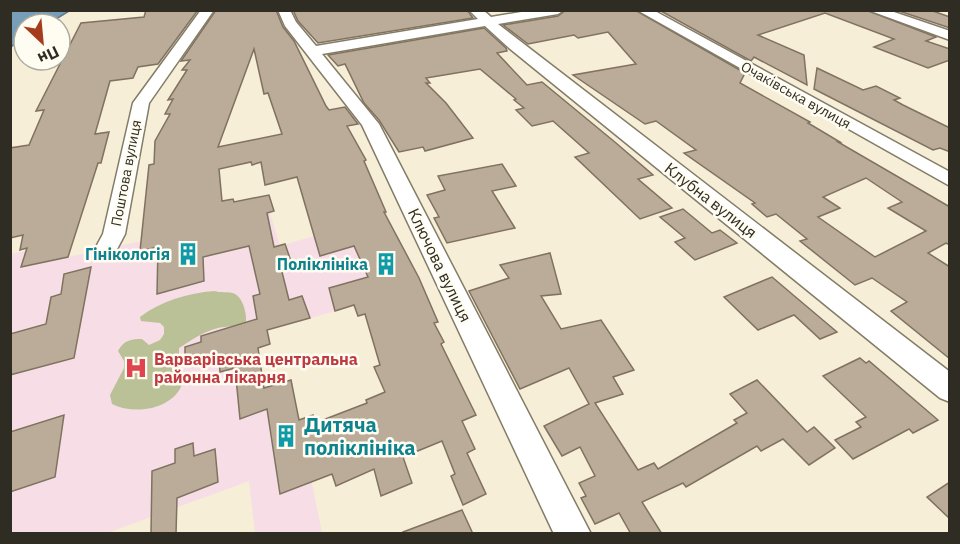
<svg xmlns="http://www.w3.org/2000/svg" width="960" height="544" viewBox="0 0 960 544" font-family="'IBM Plex Sans',sans-serif">
<style>
.education{fill:#f6dde6}
.forest{fill:#bbc197}
.water{fill:#779eb8;stroke:#617c8b;stroke-width:1.5}
.building{fill:#baac98;stroke:#807260;stroke-width:1.5;fill-rule:evenodd}
.lines{fill:none;stroke-linecap:round;stroke-linejoin:round}
.minor-casing{stroke:#837c67;stroke-width:3}
.minor{fill:#fff;fill-rule:evenodd}
.labels{text-anchor:middle;dominant-baseline:central;stroke-width:5;stroke-linejoin:round;paint-order:stroke}
.far-street-label{font-size:14px;fill:#2f2c23;stroke:#fffcf2}
.street-label{font-size:16px;fill:#2f2c23;stroke:#fffcf2}
.culture-label{font-size:16px;font-weight:bold;fill:#0d838f;stroke:#fffcf2;text-anchor:end}
.health-label{font-size:16px;font-weight:bold;fill:#be3a42;stroke:#fffcf2;text-anchor:start}
.near-culture-label{font-size:20px;font-weight:bold;fill:#0d838f;stroke:#fffcf2;text-anchor:start}
</style>
<rect width="100%" height="100%" fill="#f6eed7"/>
<path class="education" d="M270,213L280,246L385,215L421,286L256,334L264,388L291,380L322,533H255L249,481L107,533H11L10,254L26,251L22,267Z"/>
<path class="forest" d="M214,291C220,293 229,291 235,294C243,298 247,314 246,322C239,327 227,326 218,328C202,332 192,340 179,348V367L184,378C178,409 136,416 112,404L110,395L124,368V361L118,351C124,340 131,339 142,339L149,345L160,340L164,334V327L160,323L141,321L140,317C161,301 188,293 214,291Z"/>
<path class="water" d="M11,10H68L69,11L48,24H24V29L19,31H24L23,36L11,47Z"/>
<g class="building">
<path d="M146,10H198L158,64L138,67L133,78L110,81L95,134L109,132L101,163H98L68,257L21,267L27,248L20,250L23,235L10,238V148L29,145L44,110L36,111L81,23L144,17Z"/>
<path d="M216,10H276L283,27L294,41L326,106L329,110L345,107L358,124L347,126L366,160L364,161L386,212H384L419,278L438,322L434,323L444,342L441,344L476,415L462,421L475,449L467,453L486,494L463,505L451,476L455,474L442,441L403,457L412,483L381,496L374,469L336,486L332,474L280,494L267,409L240,419L235,368L220,372L219,356L185,366V347L201,342V336L257,319L253,296L260,294L249,246L203,257L204,281L157,294L158,247L140,251L149,165L154,164L155,141L170,114H165L173,99L168,100L187,70H182L190,60L181,61ZM254,49L264,94L268,93L282,134L218,147ZM251,162L252,165L261,162L265,185L297,177L320,256L354,246L368,277L329,288L335,311L354,305L358,316L365,314L380,365L374,367L385,392L366,400L367,403L315,423L313,415L299,420L291,380L264,388L258,348L270,344L267,330L310,318L302,296L289,300L281,268L292,264L285,244L274,247L267,213L274,211L269,195L234,202L233,199L222,201L219,169Z"/>
<path d="M293,10H467L473,18L318,43L298,21Z"/>
<path d="M566,10H635L745,73L740,83L810,122L808,123L840,142H838L950,207V245L946,243L928,253L950,267V359L891,311L907,302L872,278L855,285L800,241L807,239L776,214L767,217L752,204L755,203L684,153L696,150L656,121L645,124L573,75L636,64L608,32L578,38L574,35L528,44L503,25L558,16ZM866,178L902,202L888,208L926,231L875,257L818,217L840,208L823,197Z"/>
<path d="M659,10H866L936,37L926,41L950,49V60L928,68L874,47L894,39L825,13L758,35L804,55L807,85L754,57L751,61Z"/>
<path d="M896,10H930L950,17V28Z"/>
<path d="M484,28L506,48L507,51L497,53L527,85L542,82L616,143L653,175L638,179L672,208L640,219L575,157L589,153L553,121L532,126L516,110L524,108L514,100L516,99L480,69L426,78L430,83H426L446,103L473,138L425,151L423,147L399,152L379,120L364,103L345,64L338,66L328,55Z"/>
<path d="M817,68L863,90L876,86L900,98L894,100L903,105L950,128V152L940,148L933,150L814,89Z"/>
<path d="M502,164L516,186L492,191L515,228L447,243L434,218L439,217L427,195L445,190L438,176Z"/>
<path d="M683,209L712,233L720,230L737,243L695,260L675,242L685,238L660,217Z"/>
<path d="M550,253L561,294L541,296L561,329L601,320L634,370L613,377L623,394L595,403L638,470L654,463L658,469L737,423L734,420L747,413L730,394L757,380L807,432L814,427L835,448L809,465L783,439L761,451L757,446L686,487L683,483L642,502L662,534H631L619,513L595,524L581,498L586,496L579,483L595,476L580,447L562,456L544,426L589,404L569,368L520,389L469,291L509,278L500,265Z"/>
<path d="M91,267L74,358L10,375V334L46,324L51,297L61,294L64,274Z"/>
<path d="M772,277L792,294L837,332L820,339L794,315L758,330L724,297Z"/>
<path d="M860,358L866,363L869,361L938,420L913,433L909,429L853,459L835,440L861,427L856,422L866,417L823,376Z"/>
<path d="M64,415L55,477L10,492V432Z"/>
<path d="M193,443L194,456L215,449L218,482L177,498L176,534H151L152,471L175,463V449Z"/>
<path d="M950,482V519L927,497Z"/>
<path d="M462,510L473,534H404L403,532Z"/>
</g>
<g class="lines">
<g class="minor-casing">
<g id="minor">
<path d="M201,10H214L149,103L125,234L115,253L107,255L99,253L96,247L103,234L133,103Z"/>
<path d="M278,10H290L296,22L316,46L478,19L469,10H483L491,17L533,10H564L558,14L498,24L950,372V402L940,398L509,48L485,26L322,54L379,124L591,534H554L362,125L285,26Z"/>
<path d="M637,10H653L950,172V186Z"/>
<path d="M868,10H888L950,31V40Z"/>
</g>
</g>
<use href="#minor" class="minor"/>
</g>
<defs>
<g id="building-bare" transform="scale(1.8)"><path d="M-4-6H4V6H1V3H-1V6H-4ZM-2.5-4.3h1.7v1.8h-1.7ZM.8-4.3h1.7v1.8H.8ZM-2.5-1h1.7V.8h-1.7ZM.8-1h1.7V.8H.8Z" fill="#0f9aa8" stroke="#fffcf2" stroke-width="2.5" paint-order="stroke"/></g>
<g id="hospital-bare" transform="scale(1.8)"><path d="M-5-5h3v3.5h4V-5h3V5h-3V1.5h-4V5h-3Z" fill="#e0444e" stroke="#fffcf2" stroke-width="2.5" paint-order="stroke"/></g>
</defs>
<g fill-rule="evenodd">
<use href="#building-bare" x="188" y="254"/>
<use href="#building-bare" x="386" y="264"/>
<use href="#hospital-bare" x="136" y="368"/>
<use href="#building-bare" x="286" y="436"/>
</g>
<g class="labels">
<g class="far-street-label">
<text transform="translate(796 95) rotate(29)">Очаківська вулиця</text>
<text transform="translate(126 173) rotate(-79)">Поштова вулиця</text>
</g>
<g class="street-label">
<text transform="translate(711 200) rotate(38)">Клубна вулиця</text>
<text transform="translate(440 265) rotate(64)">Ключова вулиця</text>
</g>
<g class="culture-label">
<text x="170" y="254">Гінікологія</text>
<text x="368" y="264">Поліклініка</text>
</g>
<g class="health-label">
<text x="154" y="359">Варварівська центральна<tspan x="154" dy="18">районна лікарня</tspan></text>
</g>
<g class="near-culture-label">
<text x="304" y="424">Дитяча<tspan x="304" dy="23">поліклініка</tspan></text>
</g>
</g>
<rect width="960" height="544" fill="none" stroke="#2f2c23" stroke-width="24"/>
<g transform="translate(42 42) rotate(154)"><circle r="28" fill="#fffcf2" stroke="#aca99f" stroke-width="1.5"/>
<path d="M0-4.5L10 22L0 15L-10 22Z" fill="#a53d1c"/>
<text y="-9" font-size="16" font-weight="bold" text-anchor="middle" fill="#2f2c23">Пн</text>
</g>
</svg>
